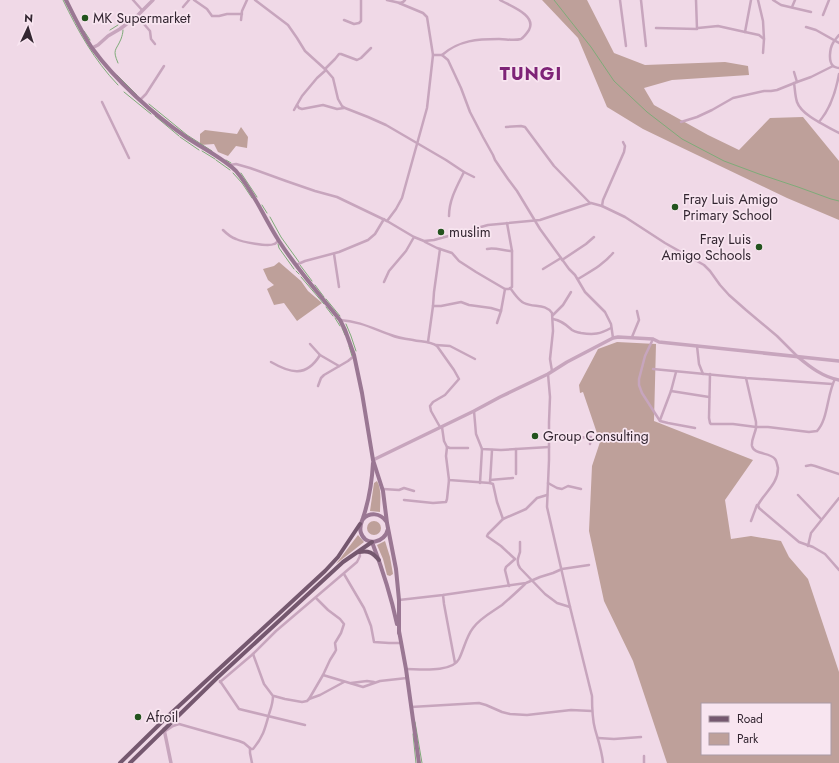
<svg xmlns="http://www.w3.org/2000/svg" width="839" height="763" viewBox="0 0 839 763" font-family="Jost,sans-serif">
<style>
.green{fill:#bea09a;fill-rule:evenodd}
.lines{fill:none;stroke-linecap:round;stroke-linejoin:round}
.stream{stroke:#7fab79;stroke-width:1}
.minor{stroke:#c7a5bd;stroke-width:2.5}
.tertiary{stroke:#c7a5bd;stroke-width:3.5}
.secondary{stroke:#9a7793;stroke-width:4}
.primary{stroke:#75586f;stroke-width:4}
.poi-dot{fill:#23531e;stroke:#f8e5f0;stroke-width:1.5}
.labels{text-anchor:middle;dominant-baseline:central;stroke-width:3.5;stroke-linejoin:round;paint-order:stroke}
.poi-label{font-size:14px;fill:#332631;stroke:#f8e5f0;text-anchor:start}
.district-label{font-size:18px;font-weight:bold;letter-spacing:1px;fill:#7e2377;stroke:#f8e5f0}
</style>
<rect width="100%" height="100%" fill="#f0d9e7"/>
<g class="green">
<path d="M542,0H587L614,53L645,65L725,62L748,66L749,75L672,80L644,88L654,105L708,135L739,150L770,118L803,117L839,161V220L787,198L672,143L643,129L607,107L578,38Z"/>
<path d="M241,127L248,137L247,148L236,146L228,156L218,152L214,144L200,145V134L205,130L237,134Z"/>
<path d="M279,262L301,281L308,291L322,303L297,321L284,303L274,305L267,289L274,285L268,280L263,269L274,266Z"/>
<path d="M617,342L656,344L654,421L753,460L725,500L731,539L751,536L781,541L789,557L808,579L839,672V763H667L633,661L604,601L589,531L592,466L600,442L583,392L580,393L579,385L598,349ZM702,704H830V754H702Z"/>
<path d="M377,481C382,489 380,502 380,512L370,511L374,483Z"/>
<circle cx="374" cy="528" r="7"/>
<path d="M358,535L364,542L336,564Z"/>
<path d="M385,541L390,557L393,574L390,576L387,575L383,559L377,545Z"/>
</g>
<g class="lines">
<g class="stream">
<path d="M63,0C78,31 94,60 118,85"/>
<path d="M554,0L591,47L614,81L647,112L682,139L724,161L759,174L798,187L831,199L839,201"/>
<path d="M110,30L118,25"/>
<path d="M84,31L90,40"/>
<path d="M118,63C112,49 116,51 121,39C122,36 123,33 123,30"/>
<path d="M117,75L137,95"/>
<path d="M124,92L151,114"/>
<path d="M149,104L187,135L212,151"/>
<path d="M155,116L179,136"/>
<path d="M180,137L199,150"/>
<path d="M202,151L215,159"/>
<path d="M216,160L230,170"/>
<path d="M226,160L231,163"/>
<path d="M233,173L242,183L252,198"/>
<path d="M241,173L257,197"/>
<path d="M262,205L267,213"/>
<path d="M270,217L281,237L299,262"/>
<path d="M278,244L279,248L294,269"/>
<path d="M300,265L312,281"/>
<path d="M296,271L299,274"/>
<path d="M301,277L324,304"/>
<path d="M315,285L324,297"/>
<path d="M326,299L340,316"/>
<path d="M326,307L333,316"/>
<path d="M335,318L340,326"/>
<path d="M346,324L351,336L356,351"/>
<path d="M342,328L345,335"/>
<path d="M349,346L352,356"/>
<path d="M415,722L422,763"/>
<path d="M413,734L416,763"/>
</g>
<g class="minor">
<path d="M133,0L142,10"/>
<path d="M194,0L207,9L212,16H219L227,14H242"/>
<path d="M255,0L288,25L297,38L305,51L326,70L333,78L338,99L342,106L345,108L368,117L386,125L446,160L464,172L474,177"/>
<path d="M387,0L400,3L403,2L405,0"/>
<path d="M620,0L626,46"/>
<path d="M641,0L646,46"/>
<path d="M758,0L763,21L764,39"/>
<path d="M773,0L781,5L811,12"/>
<path d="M183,7L189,0"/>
<path d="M792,7L795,0"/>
<path d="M823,15L829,0"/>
<path d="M137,16L150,31L151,39L155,44"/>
<path d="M241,20L242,11L247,0"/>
<path d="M344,20L354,24L359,23L361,21V0"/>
<path d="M806,27L816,30L839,43"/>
<path d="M656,28L697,29L696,0"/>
<path d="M698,28L718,26L745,32L751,0"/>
<path d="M745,32L759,35L764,39L763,53"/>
<path d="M839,35C837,38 834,40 833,43C830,48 828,61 833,66C834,67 838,68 839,68"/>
<path d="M433,55H442L448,60L461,88L470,112L483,137L493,155L495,160L508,179L517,191L540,229L569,269L575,275L585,292L605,312L611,324L613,338"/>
<path d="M442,55C459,40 478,39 499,39C506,39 514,41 521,39C524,37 527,33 529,30C537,15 510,6 500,0"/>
<path d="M325,69L335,59L339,54H341L357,60L361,58L371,48"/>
<path d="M794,72L797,82"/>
<path d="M794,83C795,89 795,96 797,102C802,116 827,126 839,133"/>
<path d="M140,100L146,94L164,66"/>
<path d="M102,102L129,158"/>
<path d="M297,105L299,108L302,109L323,105L337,109L344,108"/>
<path d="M294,110L302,96L317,78L326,70"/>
<path d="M681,122L697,117L712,110L733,98L764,91H771L777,90L797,82L811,77L833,66"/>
<path d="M819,122C831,108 836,91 839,74"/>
<path d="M506,127L521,126L525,127L554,166L590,203"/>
<path d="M230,165L236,164L250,168L286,181L315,191L337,197L387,221L414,237L424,241L434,240L488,225L540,220L591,203L602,206L625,217L665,243L704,265L710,271L720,285L729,295L746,310L777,336L797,356"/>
<path d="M602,206L603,200L624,152L625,146L623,142"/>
<path d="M449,216C449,200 457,186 464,172"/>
<path d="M387,221L396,209L402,198L427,108L433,55L427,17L423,13L399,3"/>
<path d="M223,230C227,234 230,237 236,239C242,242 268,247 274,244C276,244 277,242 278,240"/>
<path d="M425,242L437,248L452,253L459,261L476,272L493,282L505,289H509L512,287V251L507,223"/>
<path d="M487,249C495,247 504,251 512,251"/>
<path d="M334,254L339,287"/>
<path d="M562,260L586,244L594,237"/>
<path d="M296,265L305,261L339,252L368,240L375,234L384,219"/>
<path d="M543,269L561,258"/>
<path d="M578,279C591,271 603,265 613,253"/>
<path d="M384,282L389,271L406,251L414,237"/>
<path d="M510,288C515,294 518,300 524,303C534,308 545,303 552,313L553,331L550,359L552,371"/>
<path d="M433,306H441L461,302L469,305L491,308L501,311"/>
<path d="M553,315L563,305L571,292"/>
<path d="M553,319C561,320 566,325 572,330C575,332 577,332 581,333C594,335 600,334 611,328"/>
<path d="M340,320C359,321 374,329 391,335C398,338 406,339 413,340C421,342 430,341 437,346L454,370L459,379L445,395L433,402L430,406L431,411L440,427"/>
<path d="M497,323L501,311L505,289"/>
<path d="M632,337L639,320L637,311"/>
<path d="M653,339L645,356L639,379V385L642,393L660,421L668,423L695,428"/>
<path d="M428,342L433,306L434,292L440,249"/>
<path d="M310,344L320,355L339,366"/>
<path d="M436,345L450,346L475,359"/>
<path d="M697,346L699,364L703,374"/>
<path d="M271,362C290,373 306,378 320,355"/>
<path d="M653,369L746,378L832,384"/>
<path d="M548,374L550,397L549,422V460L547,507L570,607L592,696C592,707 592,718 595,729C598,740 602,751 603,763"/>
<path d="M710,374L709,418L710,423L711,424H733L756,427H768L809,432L817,431C828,420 827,394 835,379"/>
<path d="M746,378L756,422C756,423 756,427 756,428C755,434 751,440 752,446C754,455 770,452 775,459C777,461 777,465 778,468C778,484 765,492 758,505L759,508L799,542L813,547L825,554L839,570"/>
<path d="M318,386L321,378L324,375L348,361L354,356"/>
<path d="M671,391L709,397"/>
<path d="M474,411L476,434L482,449L501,450L549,447"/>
<path d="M660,420L671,391L676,372"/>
<path d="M442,427L444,441L447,447L450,448H468"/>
<path d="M549,438H571L591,437L590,444"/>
<path d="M447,447L446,456L449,480L490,483"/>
<path d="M492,450L490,483L493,484L497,502L503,519"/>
<path d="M806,466L811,465L815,466L839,474"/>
<path d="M516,474V449"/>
<path d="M490,480L513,478"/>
<path d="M480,483L482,449"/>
<path d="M548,483L557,488L562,489L568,486L581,489"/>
<path d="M383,489L399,490L404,488L414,491"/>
<path d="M798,495L821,519"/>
<path d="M404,500L433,503L446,502L447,499L449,480"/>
<path d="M751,521L757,505"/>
<path d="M520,542C520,545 520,549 520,552C518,558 516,562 520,568L545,594L557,603L570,607"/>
<path d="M808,546L811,533L839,498"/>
<path d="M515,559L501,546L488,537L487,536L488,534L503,519L526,509L537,498L547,495"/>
<path d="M344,574L364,608L371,626L374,642L389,643H401"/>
<path d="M509,586L505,570L506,567L515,559"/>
<path d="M443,595L444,604L455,663"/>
<path d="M399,600L443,595L526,583L540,577L553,573L562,569L589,565"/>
<path d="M406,669C419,669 452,673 459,659C464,649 466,637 473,628C480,618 492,612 502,605C510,598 518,591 525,584"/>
<path d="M323,675L363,687L380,681L407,678"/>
<path d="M220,681L239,709L305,725"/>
<path d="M220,682L253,654L276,631L357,562L360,556L359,551"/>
<path d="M351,683L367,681L374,682"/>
<path d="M274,696L285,699L302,702L307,701L309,699L323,675L330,660L335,652L336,650L335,643L341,633L344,624L340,619L328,610L316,598"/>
<path d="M309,699L320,695L344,682"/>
<path d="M411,707L479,703L486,705L502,712L510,714L527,715L571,710L592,711"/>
<path d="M164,732L173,726L179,724L239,741L244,743L251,749H253C263,737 265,729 269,714C271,708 273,703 273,696L264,684L253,654"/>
<path d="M598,738L614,739L641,737"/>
<path d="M250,748V753L252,763"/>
<path d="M644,756V763"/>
</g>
<g class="tertiary">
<path d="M92,48L98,45L108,36L120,29L137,16L153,0"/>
<path d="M798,357C810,367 823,377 839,380"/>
<path d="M373,460L474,411L500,397L548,374L567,362L613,338L618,337L653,339L659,342L839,361"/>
<path d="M164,729L171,763"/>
</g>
<g class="secondary">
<path d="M66,0C74,16 82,33 92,48C116,81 153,114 186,137C202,148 223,158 236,171C254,192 264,218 279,241C297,269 319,294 340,320L345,330L354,355L362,393L373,460L383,491L387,523L396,569L399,600V633"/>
<path d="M373,463C372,482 369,500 363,518C361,523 359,527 361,533C366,547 385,543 388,529"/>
<path d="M363,519C370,512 380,513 386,521"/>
<path d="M372,542C382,568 391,596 397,624"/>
<path d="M399,631L406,669L419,763"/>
</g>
<g class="primary">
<path d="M359,552C369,550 373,553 379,560"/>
<path d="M120,763L167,717L325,571L338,557L360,524"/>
<path d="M130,763L217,678L343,562L372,542"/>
</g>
</g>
<g class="poi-dot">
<circle cx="85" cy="18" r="4"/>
<circle cx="675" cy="207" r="4"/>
<circle cx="441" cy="232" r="4"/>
<circle cx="759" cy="247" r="4"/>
<circle cx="535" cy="436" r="4"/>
<circle cx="138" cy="717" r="4"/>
</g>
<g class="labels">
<g class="poi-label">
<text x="93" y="18">MK Supermarket</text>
<text x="683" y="199">Fray Luis Amigo<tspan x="683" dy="16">Primary School</tspan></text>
<text x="449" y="232">muslim</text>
<text x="751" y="239" text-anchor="end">Fray Luis<tspan x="751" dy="16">Amigo Schools</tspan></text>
<text x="543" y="436">Group Consulting</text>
<text x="146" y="717">Afroil</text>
</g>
<g class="district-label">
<text x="531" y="74">TUNGI</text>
</g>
</g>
<rect x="701" y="703" width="130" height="52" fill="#f8e5f0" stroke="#a999a4"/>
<rect x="709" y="716" width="20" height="6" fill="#75586f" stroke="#a999a4"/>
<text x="737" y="723" font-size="12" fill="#332631">Road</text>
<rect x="709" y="733" width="20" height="12" fill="#bea09a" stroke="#a999a4"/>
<text x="737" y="743" font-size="12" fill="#332631">Park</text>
<g transform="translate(28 28) rotate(4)" stroke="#f8e5f0" stroke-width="3" paint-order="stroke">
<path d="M0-3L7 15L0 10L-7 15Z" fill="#332631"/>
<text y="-6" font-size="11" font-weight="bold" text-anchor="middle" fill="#332631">N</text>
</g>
</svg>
